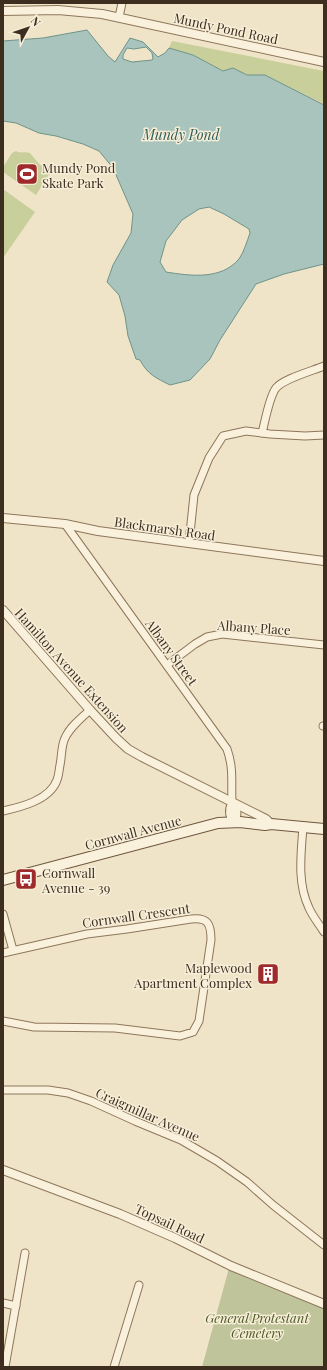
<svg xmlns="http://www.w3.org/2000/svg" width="327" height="1370" viewBox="0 0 327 1370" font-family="'Playfair Display',serif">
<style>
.green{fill:#c9cf9b}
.cemetery{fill:#bfc49a}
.water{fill:#a9c4bc;stroke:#6f938a;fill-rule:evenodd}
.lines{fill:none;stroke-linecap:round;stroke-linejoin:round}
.minor-casing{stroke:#8d765c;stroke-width:9}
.tertiary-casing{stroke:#8d765c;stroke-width:10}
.secondary-casing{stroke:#6f573f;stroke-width:12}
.minor{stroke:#faf1dc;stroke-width:7}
.tertiary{stroke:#faf1dc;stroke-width:8}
.secondary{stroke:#faf1dc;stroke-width:10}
.labels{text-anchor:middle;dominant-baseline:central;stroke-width:3;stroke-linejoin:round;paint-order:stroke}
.street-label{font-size:13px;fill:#3d2e20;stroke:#f7eed8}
.poi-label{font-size:13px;fill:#3d2e20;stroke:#f7eed8;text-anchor:start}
.park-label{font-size:13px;font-style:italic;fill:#4d5a26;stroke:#f7eed8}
.water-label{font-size:14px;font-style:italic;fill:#2f5d5a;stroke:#f7eed8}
</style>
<rect width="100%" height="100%" fill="#f0e4c8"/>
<g class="green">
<path d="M172,41L324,71V104L265,75H247L233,68L224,71L193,55L169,48Z"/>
<path d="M16,151C21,154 25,151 30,153L40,165L49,166L51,171L36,195L3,172V166C9,161 9,153 16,151Z"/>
<path d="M3,189L35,212L3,258Z"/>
</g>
<path class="cemetery" d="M229,1268L324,1308V1367H202Z"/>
<path class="water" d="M87,30L108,56L115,62L130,38L143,42L158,57L165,53L169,48L193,55L223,71L233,68L247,75H265L324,105V264L284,274L256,284L220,340L210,359L190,380L170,385C156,378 147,374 140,360L136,359L128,336L125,316L119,295L107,282L113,265L131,233L133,214L113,168L99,151L83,144L56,136L39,133L16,123L3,121V41L43,38ZM146,47L152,53L153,59L152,60L132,62L123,59V55L127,48L134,49ZM209,207L224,214L249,229L250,233C247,241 244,252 239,259C221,280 191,276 166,272L160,262L166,241L182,220L199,209Z"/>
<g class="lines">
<g class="minor-casing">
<g id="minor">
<path d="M119,17L122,3"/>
<path d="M262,433C265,422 269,397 276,388C283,379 312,371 324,366"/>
<path d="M65,524L227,749C234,769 231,783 232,803"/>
<path d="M189,543L194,495L209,458L223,436L246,431L270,434L305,436L324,435"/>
<path d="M167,665L195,644L207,637L222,634L324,645"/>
<path d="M323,726H324"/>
<path d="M3,811C21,807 50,800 57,780C59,775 59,770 60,765C62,756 61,746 65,738C70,727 81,718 90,710"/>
<path d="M303,827C301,854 297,883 309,908C313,917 319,924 324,932"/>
<path d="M3,914L13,950"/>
<path d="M3,953L87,934L127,929L191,919C208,917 211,924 211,940L199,1021L193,1032L180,1036L115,1028L34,1027L3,1021"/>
<path d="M3,1090H48L68,1093L91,1101L135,1121L181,1140L217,1161L247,1182L273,1205L324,1245"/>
<path d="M3,1303L16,1306"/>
<path d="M5,1367L25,1253"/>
<path d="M114,1367L139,1285"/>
</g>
</g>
<g class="tertiary-casing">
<g id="tertiary">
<path d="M3,11L58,10L102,14L324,62"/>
<path d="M3,518L65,524L98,531L324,561"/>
<path d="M3,610L90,710L116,738L128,749L142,757L266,819L271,824"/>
<path d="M232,803C237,810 238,814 234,822C229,816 229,810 232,803Z"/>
<path d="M3,1170L120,1214L175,1238L231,1266L324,1304"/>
</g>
</g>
<g class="secondary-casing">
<path id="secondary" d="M3,880L218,823L240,822L265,825L271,824L324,829"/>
</g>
<use href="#minor" class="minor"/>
<use href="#tertiary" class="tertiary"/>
<use href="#secondary" class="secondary"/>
</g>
<defs>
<g id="stadium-square" transform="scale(1.15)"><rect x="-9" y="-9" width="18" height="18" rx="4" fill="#9e2a2b" stroke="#f7eed8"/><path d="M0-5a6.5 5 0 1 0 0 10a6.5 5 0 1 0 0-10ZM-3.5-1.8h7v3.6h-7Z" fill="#fff"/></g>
<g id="bus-square" transform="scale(1.15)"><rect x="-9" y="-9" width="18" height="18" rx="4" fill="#9e2a2b" stroke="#f7eed8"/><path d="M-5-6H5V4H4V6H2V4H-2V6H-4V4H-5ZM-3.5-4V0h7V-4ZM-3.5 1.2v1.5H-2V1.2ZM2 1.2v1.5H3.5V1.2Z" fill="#fff"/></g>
<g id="building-square" transform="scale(1.15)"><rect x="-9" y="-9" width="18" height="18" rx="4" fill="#9e2a2b" stroke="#f7eed8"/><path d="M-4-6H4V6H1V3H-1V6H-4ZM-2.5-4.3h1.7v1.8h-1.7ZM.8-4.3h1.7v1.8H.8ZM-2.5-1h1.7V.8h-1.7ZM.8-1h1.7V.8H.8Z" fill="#fff"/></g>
</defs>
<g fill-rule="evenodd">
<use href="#stadium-square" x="27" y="174"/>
<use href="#bus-square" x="26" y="879"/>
<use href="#building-square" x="268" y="974"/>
</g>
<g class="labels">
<g class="street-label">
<text transform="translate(226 28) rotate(12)">Mundy Pond Road</text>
<text transform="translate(165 528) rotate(8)">Blackmarsh Road</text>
<text transform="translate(254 627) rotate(4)">Albany Place</text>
<text transform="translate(172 652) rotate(54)">Albany Street</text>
<text transform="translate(72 670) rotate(48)">Hamilton Avenue Extension</text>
<text transform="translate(133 832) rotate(-15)">Cornwall Avenue</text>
<text transform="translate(136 915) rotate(-8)">Cornwall Crescent</text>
<text transform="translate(148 1114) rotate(24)">Craigmillar Avenue</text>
<text transform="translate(170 1223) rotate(25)">Topsail Road</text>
</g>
<g class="poi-label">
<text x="42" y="167">Mundy Pond<tspan x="42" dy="15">Skate Park</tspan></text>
<text x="42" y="872">Cornwall<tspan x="42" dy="15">Avenue - 39</tspan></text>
<text x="252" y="967" text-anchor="end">Maplewood<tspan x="252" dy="15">Apartment Complex</tspan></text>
</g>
<g class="park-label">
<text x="257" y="1317">General Protestant<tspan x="257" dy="15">Cemetery</tspan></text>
</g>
<g class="water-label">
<text x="181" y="134">Mundy Pond</text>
</g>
</g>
<rect width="327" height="1370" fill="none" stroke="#3d2e20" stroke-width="8"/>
<g transform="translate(28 28) rotate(50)" stroke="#f7eed8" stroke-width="3" paint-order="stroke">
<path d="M0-3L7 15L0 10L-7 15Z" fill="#3d2e20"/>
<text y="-6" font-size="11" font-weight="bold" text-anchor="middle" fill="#3d2e20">N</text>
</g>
</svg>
